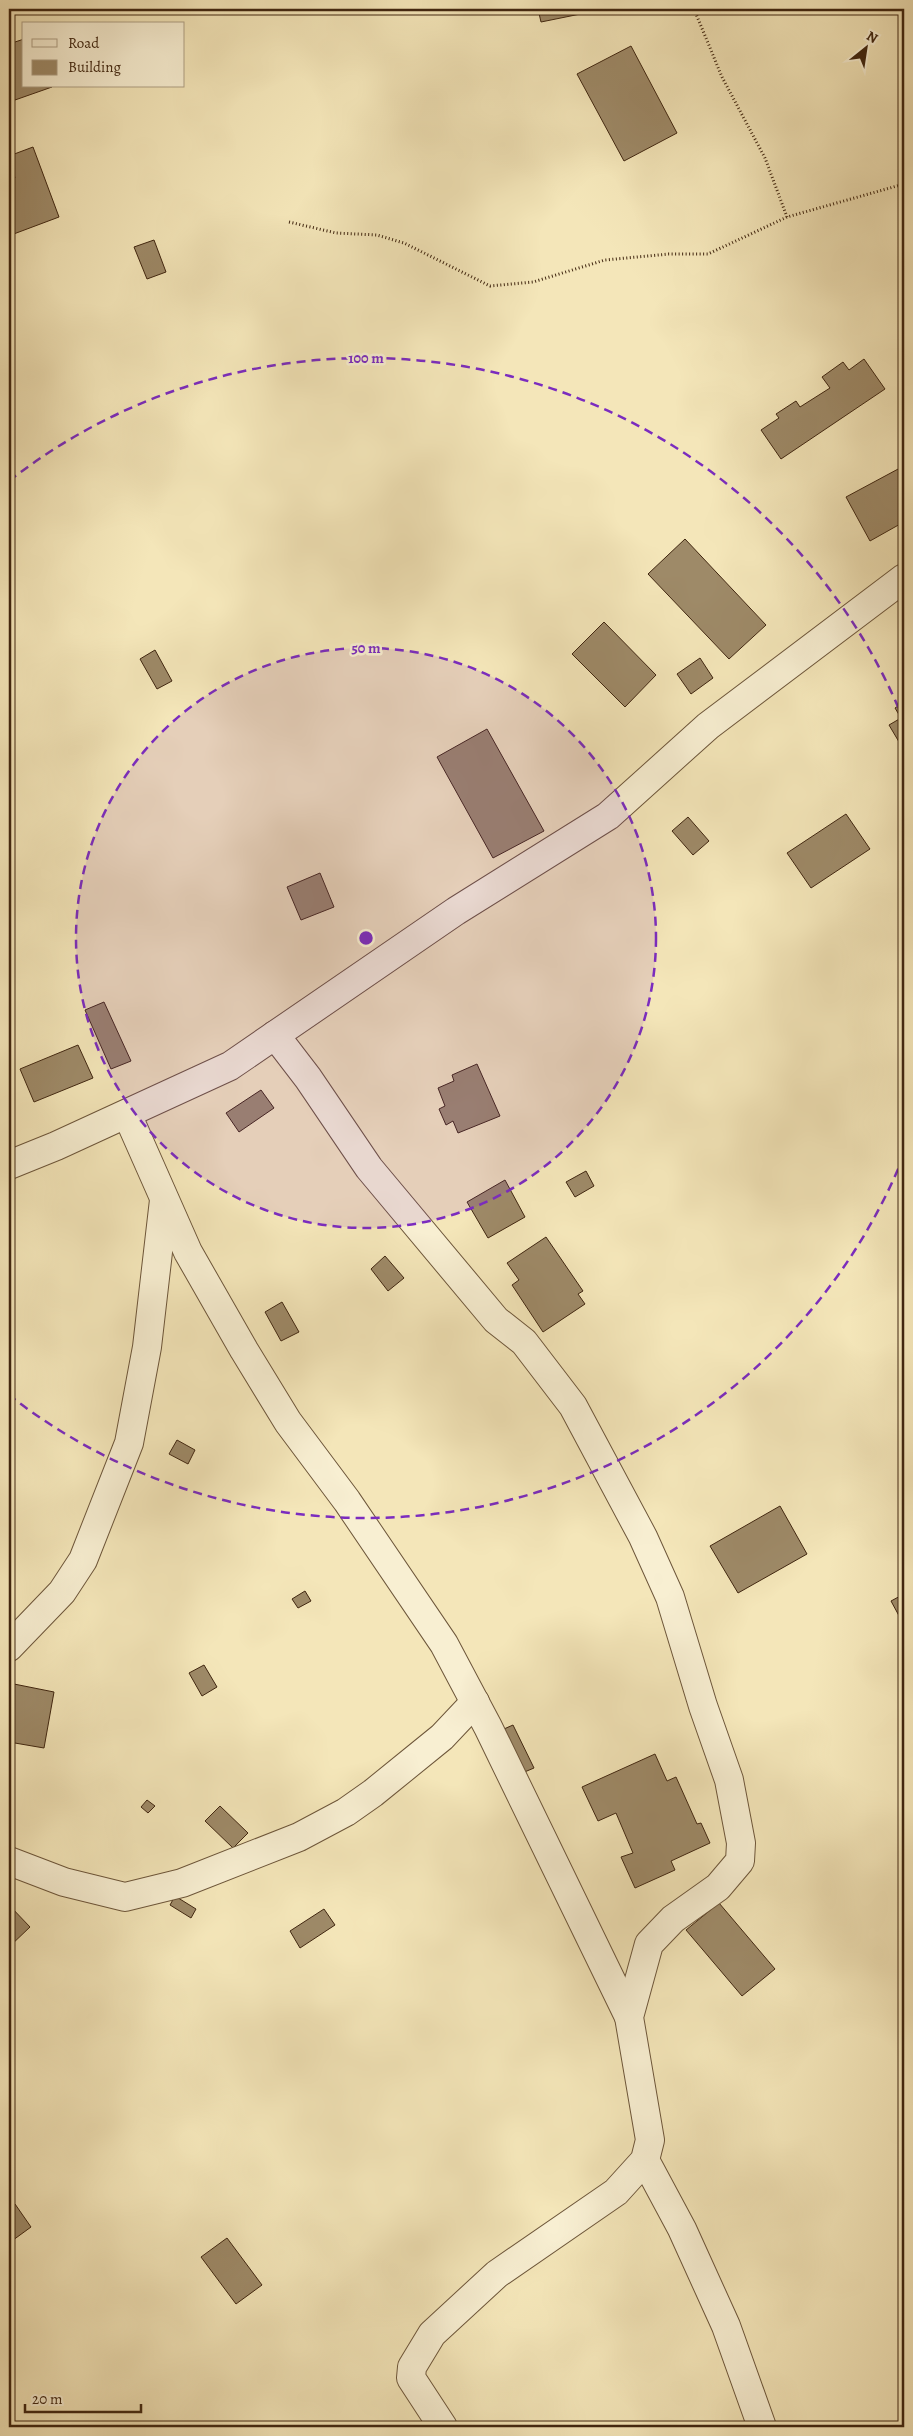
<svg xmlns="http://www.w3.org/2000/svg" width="913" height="2436" viewBox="0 0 913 2436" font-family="Alegreya,serif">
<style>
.building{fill:#9e8a68;stroke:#402610}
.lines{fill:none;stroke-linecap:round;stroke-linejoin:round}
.minor-casing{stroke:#6d563a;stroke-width:30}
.path{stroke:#402610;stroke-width:3;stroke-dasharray:1 2.5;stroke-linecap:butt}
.minor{stroke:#f8efd2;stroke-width:28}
.ring{fill:none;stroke:#7b2cbf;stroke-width:2.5;stroke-dasharray:9 6}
.centre{fill:#7b2cbf;stroke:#f8efd2;stroke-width:2.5}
.ring-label{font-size:15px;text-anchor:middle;font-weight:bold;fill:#7b2cbf;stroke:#f8efd2;stroke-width:5;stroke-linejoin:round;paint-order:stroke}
</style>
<rect width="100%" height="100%" fill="#f4e6b9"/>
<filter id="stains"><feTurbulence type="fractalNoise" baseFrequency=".004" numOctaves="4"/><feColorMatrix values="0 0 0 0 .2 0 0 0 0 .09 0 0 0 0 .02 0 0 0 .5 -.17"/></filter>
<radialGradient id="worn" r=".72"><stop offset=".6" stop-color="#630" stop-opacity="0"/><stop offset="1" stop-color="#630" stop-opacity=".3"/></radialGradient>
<g class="building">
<path d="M538,9H599L600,10L541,22Z"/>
<path d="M24,39V86L52,87L15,100L9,83V44Z"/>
<path d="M631,46L677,133L624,161L577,74Z"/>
<path d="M33,147L59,217L11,235L9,229V180L15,178L9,156Z"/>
<path d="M154,240L166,272L147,279L134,247Z"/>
<path d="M864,359L885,389L781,459L761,430L779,418L776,414L796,401L800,407L830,388L822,377L843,362L849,370Z"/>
<path d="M900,468L904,477V527L902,523L870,541L846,497Z"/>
<path d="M685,539L766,625L729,659L648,574Z"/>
<path d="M604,622L656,675L625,707L572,654Z"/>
<path d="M155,650L172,681L157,689L140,659Z"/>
<path d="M700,658L713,678L691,694L677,674Z"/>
<path d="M904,702V746L902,747L889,725L901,718L895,708Z"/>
<path d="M487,729L544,831L493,858L437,757Z"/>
<path d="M846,814L870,849L811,888L787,853Z"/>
<path d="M688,817L709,841L693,855L672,831Z"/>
<path d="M320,873L334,907L301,920L287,887Z"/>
<path d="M104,1002L131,1061L111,1069L85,1010Z"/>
<path d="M78,1045L93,1078L34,1102L20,1069Z"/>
<path d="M477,1064L500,1116L458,1133L453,1121L446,1125L439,1109L445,1106L438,1088L454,1081L452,1075Z"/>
<path d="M261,1090L274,1108L239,1132L226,1113Z"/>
<path d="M586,1171L594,1186L575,1197L566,1182Z"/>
<path d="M505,1180L525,1217L488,1238L467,1202Z"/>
<path d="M546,1237L583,1291L578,1294L585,1304L543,1332L512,1285L519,1280L507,1263Z"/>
<path d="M385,1256L404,1278L388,1291L371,1269Z"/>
<path d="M282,1302L299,1332L281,1341L265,1312Z"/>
<path d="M177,1440L195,1450L188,1464L169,1454Z"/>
<path d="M780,1506L807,1554L738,1593L710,1546Z"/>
<path d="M305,1591L311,1601L298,1608L292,1599Z"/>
<path d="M904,1594V1625L891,1601Z"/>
<path d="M204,1665L217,1687L202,1696L189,1673Z"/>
<path d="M9,1683L54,1692L44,1748L9,1742Z"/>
<path d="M513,1725L534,1768L515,1776L495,1733Z"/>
<path d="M655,1754L667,1781L676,1777L697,1824L701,1823L710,1843L671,1861L675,1870L635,1888L621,1857L633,1853L616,1813L598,1821L582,1787Z"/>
<path d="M147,1800L155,1806L148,1813L141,1807Z"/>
<path d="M220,1806L248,1833L233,1848L205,1821Z"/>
<path d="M175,1896L196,1909L191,1918L170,1905Z"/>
<path d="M719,1903L775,1969L742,1996L686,1930Z"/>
<path d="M9,1905L30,1927L9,1947Z"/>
<path d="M324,1909L335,1925L300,1948L290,1931Z"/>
<path d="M15,2204L31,2227L9,2243V2209Z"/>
<path d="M227,2238L262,2285L236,2304L201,2257Z"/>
</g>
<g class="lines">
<g class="minor-casing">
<g id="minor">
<path d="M275,1035L308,1078L369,1168L496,1320L524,1342L573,1406L643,1537L670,1597L703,1706L729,1780L741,1843L740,1861L718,1887L673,1919L649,1944L629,2017L650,2140L645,2160L616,2192L497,2274L432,2334L412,2367L411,2378L443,2427"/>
<path d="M127,1114L188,1252L244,1350L288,1422L347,1501L444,1644L488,1727L629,2017"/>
<path d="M9,1165L56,1146L230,1066L456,911L608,816L708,726L904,578"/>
<path d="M9,1647L62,1592L83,1560L129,1443L147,1347L164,1200"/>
<path d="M9,1861L64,1882L125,1897L182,1883L299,1837L346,1812L373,1793L442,1737L475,1702"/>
<path d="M645,2160L682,2229L726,2326L762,2427"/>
</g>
</g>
<g class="path">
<path d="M694,9L722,77L765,158L787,217"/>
<path d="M289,222L336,233L377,235L404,243L490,286L533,282L605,260L669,254H708L787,217L904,184"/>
</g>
<use href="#minor" class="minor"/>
</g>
<circle cx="366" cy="938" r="290" fill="#7b2cbf" fill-opacity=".12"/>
<g class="ring">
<circle cx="366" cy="938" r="290"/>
<path d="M904 1155A580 580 0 0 1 9 1395M9 481A580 580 0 0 1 904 721"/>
</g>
<circle cx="366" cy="938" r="8" class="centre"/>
<g class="ring-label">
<text x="366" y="363">100 m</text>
<text x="366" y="653">50 m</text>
</g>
<rect width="913" height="2436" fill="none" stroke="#f4e6b9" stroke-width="30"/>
<rect x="10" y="10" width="893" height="2416" fill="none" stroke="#402610" stroke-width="2.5"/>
<rect x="15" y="15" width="883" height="2406" fill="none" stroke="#402610"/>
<rect x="22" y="22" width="162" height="65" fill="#f8efd2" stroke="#ae9f84"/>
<rect x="32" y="39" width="25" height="8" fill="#f8efd2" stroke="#ae9f84"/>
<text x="68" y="48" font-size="15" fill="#402610">Road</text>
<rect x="32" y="60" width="25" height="15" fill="#9e8a68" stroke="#ae9f84"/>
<text x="68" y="72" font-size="15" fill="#402610">Building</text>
<g transform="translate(866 48) rotate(30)" stroke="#f8efd2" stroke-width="4" paint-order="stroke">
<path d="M0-4L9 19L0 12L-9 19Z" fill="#402610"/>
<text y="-8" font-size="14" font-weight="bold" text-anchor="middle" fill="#402610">N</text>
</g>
<path d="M25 2404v8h116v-8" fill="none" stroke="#402610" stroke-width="2.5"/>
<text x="32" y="2404" font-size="15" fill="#402610" stroke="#f8efd2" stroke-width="4" paint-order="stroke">20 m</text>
<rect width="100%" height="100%" filter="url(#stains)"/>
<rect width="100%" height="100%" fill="url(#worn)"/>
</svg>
